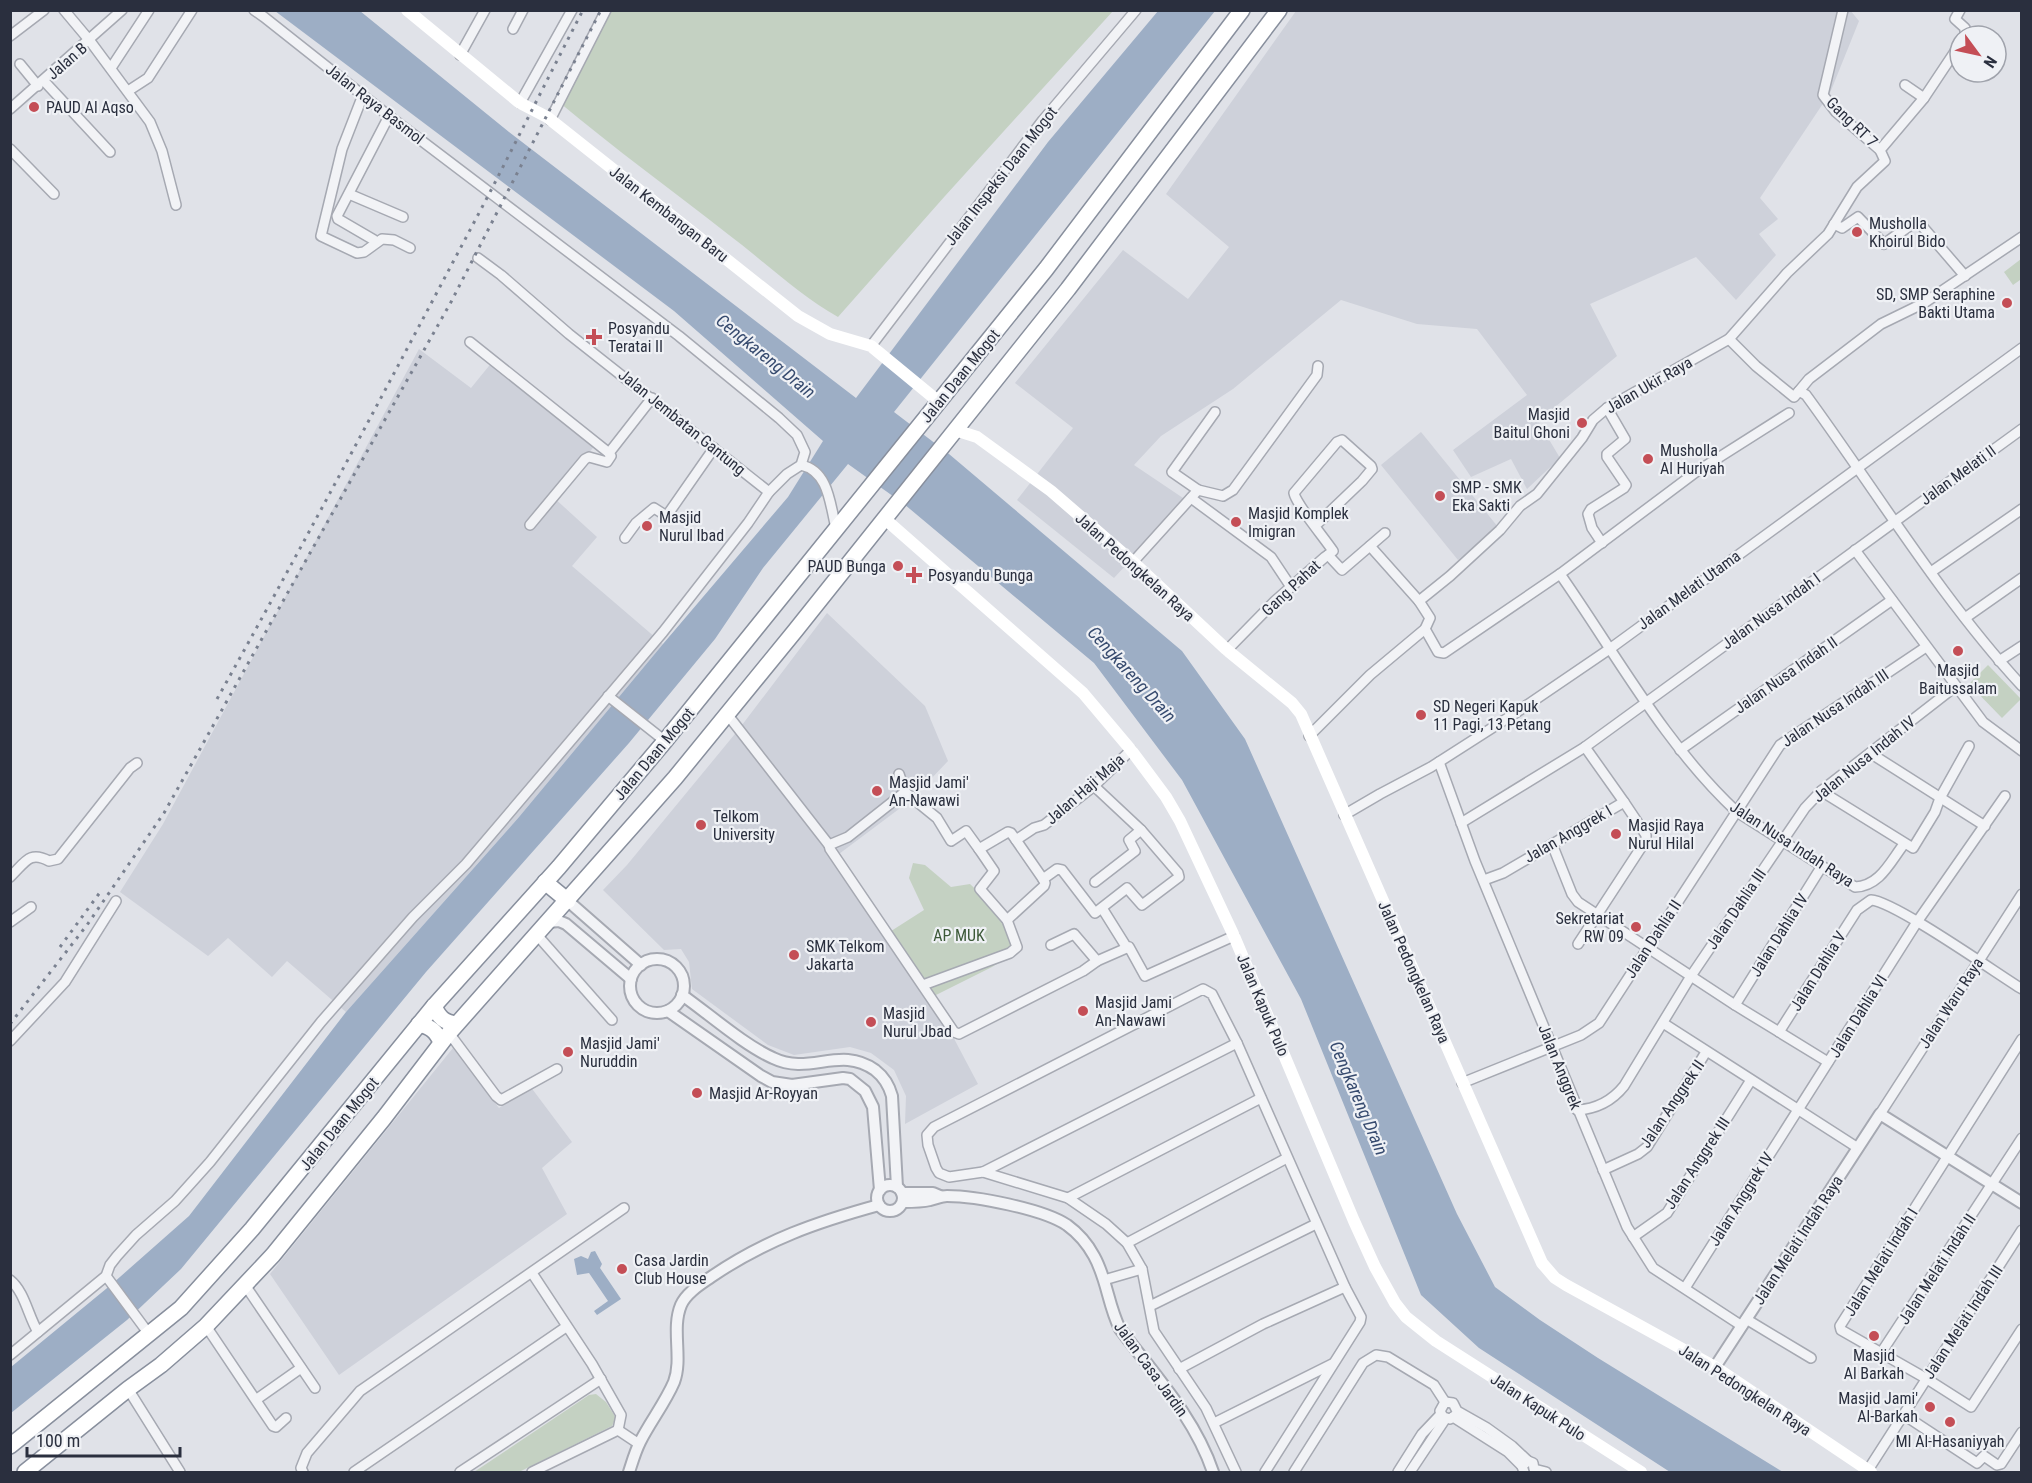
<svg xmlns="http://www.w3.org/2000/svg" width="2032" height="1483" viewBox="0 0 2032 1483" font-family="'Roboto Condensed',sans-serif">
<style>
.built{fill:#ced1da}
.green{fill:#c4d1c2}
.water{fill:#9daec5}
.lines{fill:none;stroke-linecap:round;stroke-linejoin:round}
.minor-casing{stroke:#a6a9b2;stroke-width:12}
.tertiary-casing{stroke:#a6a9b2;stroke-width:14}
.trunk-casing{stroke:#888f9d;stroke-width:18}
.minor{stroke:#f2f3f6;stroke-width:9}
.tertiary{stroke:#f2f3f6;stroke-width:10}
.secondary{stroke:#fff;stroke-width:12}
.trunk{stroke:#fff;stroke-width:15}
.rail{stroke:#7a8190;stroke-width:3;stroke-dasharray:3 6;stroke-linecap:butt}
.poi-dot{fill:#c44e56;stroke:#eff1f5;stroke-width:2}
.labels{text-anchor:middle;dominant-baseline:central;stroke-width:4.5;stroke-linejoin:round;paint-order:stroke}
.street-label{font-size:16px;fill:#2a2f3e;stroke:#eff1f5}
.poi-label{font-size:16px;fill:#2a2f3e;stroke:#eff1f5;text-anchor:start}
.park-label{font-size:16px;fill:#3c5938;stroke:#eff1f5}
.water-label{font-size:18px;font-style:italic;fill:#374b6f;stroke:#eff1f5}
</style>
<rect width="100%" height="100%" fill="#e0e2e8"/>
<g class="built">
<path d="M1850,10L1859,21L1830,93L1760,198L1778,219L1759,234L1776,255L1736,300L1696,257L1590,304L1617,356L1538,421L1560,458L1527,489L1511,459L1471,477L1453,450L1527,395L1477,329L1417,324L1341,300L1233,389L1161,436L1134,465L1186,500L1114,578L1017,500L1073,428L1015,383L1123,250L1188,299L1229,247L1166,194L1296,11Z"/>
<path d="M419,349L471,388L493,361L598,442L552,496L597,537L572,566L663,644L519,817L346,1012L287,961L272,977L228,938L208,956L120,892L163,824Z"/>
<path d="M1421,432L1498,527L1458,560L1381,465Z"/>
<path d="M827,613L925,706L948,761L911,800L839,854L932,997L978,1084L905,1124L906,1096L894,1070L871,1053L850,1047L794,1055L768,1045L692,989L689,962L681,949L664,950L603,890L627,865L739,729Z"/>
<path d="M453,1048L499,1108L530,1086L572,1142L542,1168L567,1214L339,1375L270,1274Z"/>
</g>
<g class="green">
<path d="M610,11H1113L945,196L838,317C799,295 765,262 729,235C673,191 615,149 560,103Z"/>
<path d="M2021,259V282L2020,280L2013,285L2004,272Z"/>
<path d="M1988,665L2021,699L2002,718L1969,684Z"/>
<path d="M913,863L925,865L951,887L970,884C991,903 1006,925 1019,950L992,967L932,997L888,933L924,910L909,878Z"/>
<path d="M596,1394L606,1402L616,1418L612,1426L519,1472H474L589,1395Z"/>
</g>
<g class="water">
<path d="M275,11H360L509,132L856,398L1048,142L1158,11H1215L894,412L949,454L1182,651L1245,739L1457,1214L1495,1287L1540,1320L1598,1358L1783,1472H1670L1479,1348L1421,1295L1301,999L1182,780L1094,663L904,504L848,464L763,568L715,639L629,743L426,972L181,1269L127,1320L11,1413V1367L112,1284L189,1216L346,1012L519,817L663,644L788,497L823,441L674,311Z"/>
<path d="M595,1251L602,1264L600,1268L621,1299L597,1315L594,1311L608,1301L589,1273L577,1275L574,1259L581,1256L588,1259L591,1252Z"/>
</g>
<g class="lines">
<g class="minor-casing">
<g id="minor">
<path d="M64,10L90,41L150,122L162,151L176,205"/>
<path d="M254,10L264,17L389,116L679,336L779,418L797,435L805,452L801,465L787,474L769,492L569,334L501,275L478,258"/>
<path d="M1843,10L1823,95L1836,112L1880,150"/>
<path d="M1960,10L1955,19L1965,28V36"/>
<path d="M513,29L523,10"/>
<path d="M10,36L44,10"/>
<path d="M460,55L485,10"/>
<path d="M20,64L38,86"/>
<path d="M111,68L149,10"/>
<path d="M44,81L110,152"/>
<path d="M1905,85L1924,98"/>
<path d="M128,91L148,78L192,10"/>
<path d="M363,95L342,149L321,236L357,253L364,252L382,239L394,240L410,248"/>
<path d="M520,103L572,10"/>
<path d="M10,109L122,10"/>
<path d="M550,120L606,10"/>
<path d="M10,149L54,194"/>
<path d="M349,194L403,217"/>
<path d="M1834,224L1842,228L1858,217L1884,244L1915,222L1922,226L1965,276"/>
<path d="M374,240L338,219L337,216L389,116"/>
<path d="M1729,339L1756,366L1794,397L1809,379L1881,324L1924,303L2022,237"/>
<path d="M470,342L609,453"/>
<path d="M871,346L1043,120L1136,10"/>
<path d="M1799,391L1806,395C1877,492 1940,597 2022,686"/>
<path d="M801,465C829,471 830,505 836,528"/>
<path d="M1198,490L1172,472L1215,412"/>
<path d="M1191,498L1271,557L1291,587"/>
<path d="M530,525L585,459L589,457L607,462L611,456L609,453L652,398"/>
<path d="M1315,526L1362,481L1372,469L1371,466L1342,440L1337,442L1294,493C1296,504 1325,539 1333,551L1328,555"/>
<path d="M625,538L636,523L654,508L665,515L668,514L714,448"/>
<path d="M1602,543L1592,528L1588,514L1591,509L1624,488L1626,485L1607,457V454L1625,439L1607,408"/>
<path d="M1370,546L1419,601"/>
<path d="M1855,550L1983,722L2022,751"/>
<path d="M1133,562L1198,490L1223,496L1233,490L1317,375L1318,366"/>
<path d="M1931,572L2022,509"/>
<path d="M1560,574C1616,654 1665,745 1737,812L1855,887C1880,886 1890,862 1904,844"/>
<path d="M1965,618L2022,578"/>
<path d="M1425,629L1438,652L1444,653L1560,574L1696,472L1789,413"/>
<path d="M1227,650L1275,601L1325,557L1328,555L1342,570L1385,533"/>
<path d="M1999,661L2022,646"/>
<path d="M608,696L665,741"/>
<path d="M727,714L829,845L830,849L954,1032L959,1034L1083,971L1097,961"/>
<path d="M1309,736L1370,675L1425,629L1430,618L1419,601L1450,576L1500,530L1520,506L1537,494L1582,438L1593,420L1607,408L1729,339L1787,273L1828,234L1857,187L1885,161L1880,150L1924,98L1960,44"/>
<path d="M1680,750L1892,600"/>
<path d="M1870,753L1985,826"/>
<path d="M1439,762L1475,861L1627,1227L1653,1268L1742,1326"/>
<path d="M1821,791L1913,848L1935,812L1940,798L1969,746"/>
<path d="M905,792L937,818L951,841L966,831L979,849L1008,832L1011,833L1016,840L1034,828L1044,825L1094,786L1131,750"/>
<path d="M1344,815L1380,794L1431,767L1517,712L1611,648L2022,348"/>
<path d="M1461,823L1585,747L2022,429"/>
<path d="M1016,840L1043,879"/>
<path d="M1552,844L1572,894L1578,902L1735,1005L1828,1062"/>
<path d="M829,845L848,837L905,792L899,774"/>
<path d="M10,877C25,863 29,850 49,861L58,859L130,768L137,763"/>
<path d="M1484,880L1503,873L1624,802L1585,747"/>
<path d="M1095,882L1135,851L1129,840L1141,830"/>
<path d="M1102,908L1127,948"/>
<path d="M1007,920L1044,886L1045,883L1043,879L1057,869L1062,870L1095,913L1127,888L1142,905L1179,877L1178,873L1141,830L1094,786"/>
<path d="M10,922L31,907"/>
<path d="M537,935L612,1020"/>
<path d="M1578,944L1646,840V835L1624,802"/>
<path d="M1051,945L1074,934L1097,961L1129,947L1145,976L1234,936"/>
<path d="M923,985L1010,953L1017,947L1007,920L980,889L994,871L979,849"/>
<path d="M1735,1005L1822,866"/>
<path d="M1663,1023L1858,1148"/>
<path d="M1779,1032L1857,910L1871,900C1894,901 1996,973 2022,989"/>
<path d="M449,1033L496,1096L501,1100L557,1069"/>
<path d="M2022,1039L1840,1326L1841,1330L1927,1379L1971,1407L2022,1329"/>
<path d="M10,1041L65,982L116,901"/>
<path d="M1462,1083L1581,1035L1599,1023L1780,745L1926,647"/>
<path d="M1577,1110C1596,1109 1612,1101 1624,1086L1691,976L1805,808L1821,791L1956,686"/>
<path d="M1880,1114L2022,894"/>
<path d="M1603,1170L1638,1154L1647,1147L1706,1052"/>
<path d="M983,1172L1237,1043"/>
<path d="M1068,1198L1261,1098"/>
<path d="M1633,1237L1667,1213L1751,1080"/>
<path d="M1127,1243L1287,1158"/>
<path d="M532,1273L592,1364L621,1415L618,1430"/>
<path d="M106,1276L149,1334"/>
<path d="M10,1280C25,1292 28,1316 38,1332"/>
<path d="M1104,1280L1142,1269"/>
<path d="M245,1285L315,1388"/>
<path d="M1685,1288L1917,922L2005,796"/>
<path d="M1150,1306L1316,1224"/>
<path d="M1746,1319L1811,1358"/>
<path d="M206,1326L273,1426L276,1427L286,1418"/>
<path d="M1881,1353L2022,1138"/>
<path d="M10,1355L106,1276L110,1265L117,1256L136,1235L175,1201L210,1162L321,1022L413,917L466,864L663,632L748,523L769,492"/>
<path d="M1179,1369L1263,1324L1345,1287"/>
<path d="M128,1389L180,1472"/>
<path d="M257,1399L301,1368"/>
<path d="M1457,1411L1456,1415L1450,1419L1443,1417L1440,1411L1445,1402L1453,1403L1457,1411L1487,1428L1512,1446L1528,1461"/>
<path d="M1904,1415L1977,1463L1984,1456L1997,1465L2001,1464L2022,1432"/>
<path d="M1453,1417L1508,1452L1522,1466"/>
<path d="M1214,1423L1332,1364"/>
<path d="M1868,1470L2022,1230"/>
<path d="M303,1472L301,1468L307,1453L360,1391L624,1208"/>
<path d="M354,1472L566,1327"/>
<path d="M460,1472L601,1379"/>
<path d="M532,1472L618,1430L639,1444"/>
<path d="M1236,1472L1206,1408L1154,1331L1142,1269L1127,1243L1106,1224L1068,1198L983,1172L949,1177L939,1173L936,1168L928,1145L927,1135L934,1127L1203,989L1212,994L1237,1043L1345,1287L1361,1317L1360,1322L1265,1472"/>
<path d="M1294,1472L1363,1363L1376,1355L1388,1357L1434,1385L1445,1402"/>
<path d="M1398,1472L1422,1434L1441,1414"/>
<path d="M1410,1472L1446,1418"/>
<path d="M1524,1472L1522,1466L1528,1461L1533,1463L1534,1469L1546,1472"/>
</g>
</g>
<g class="tertiary-casing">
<g id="tertiary">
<path d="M568,901L641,965"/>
<path d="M549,922L559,921L566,924L631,979"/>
<circle cx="657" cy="986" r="27"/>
<path d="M682,995C709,1014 744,1045 773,1058C810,1076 840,1045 875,1070C884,1077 889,1085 892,1096L897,1187"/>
<path d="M668,1011L761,1076L772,1082L792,1085L843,1078L850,1079L865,1091L873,1107L880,1190"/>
<circle cx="890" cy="1198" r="13"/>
<path d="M902,1193H933L940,1196"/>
<path d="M903,1202C912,1202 921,1202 930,1200C936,1199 941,1196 947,1196C976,1196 1043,1209 1067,1225C1078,1233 1087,1243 1094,1256C1107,1279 1108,1305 1120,1329C1154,1374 1195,1418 1213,1472"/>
<path d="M1715,1367L1880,1114L2022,1203"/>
<path d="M629,1472C632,1463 635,1452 640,1442C650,1422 665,1403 674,1382C683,1358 671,1329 681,1305C686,1293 701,1284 711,1277C765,1240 817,1222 879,1205"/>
</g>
</g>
<g class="trunk-casing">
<g id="trunk">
<path d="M545,882L568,901"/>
<path d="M434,1006C439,1018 444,1022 456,1024"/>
<path d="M419,1024C431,1027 436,1031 441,1042"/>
<path d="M10,1446L181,1308L252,1229L434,1006L559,867L665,741L1046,269L1242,10"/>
<path d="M25,1472L128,1389L161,1365L206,1326L273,1255L384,1118L449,1033L675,778L795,631L1068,289L1279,10"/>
</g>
</g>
<use href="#minor" class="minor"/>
<use href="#tertiary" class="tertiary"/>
<g class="secondary">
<path d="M407,10L520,103L547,117L798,316L830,334L871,346L939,402"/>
<path d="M955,430L977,437L1051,491L1133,562L1227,650L1292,703L1301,714L1542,1263L1555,1278L1566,1285L1715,1367L1871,1472"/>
<path d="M885,519L1083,693L1131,750L1166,797L1180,821L1234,936L1354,1221L1375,1267L1395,1303L1406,1317L1436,1341L1641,1472"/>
</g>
<use href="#trunk" class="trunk"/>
<g class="rail">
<path d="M217,699C310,533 399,364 488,196C520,134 551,72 583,10"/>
<path d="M60,947L101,891"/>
<path d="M10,1024L87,925L164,813L451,302L601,10"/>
</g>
</g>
<g class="poi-dot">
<circle cx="34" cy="107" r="6"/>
<circle cx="1857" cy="232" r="6"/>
<circle cx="2007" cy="303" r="6"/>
<path d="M591 328h6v6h6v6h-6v6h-6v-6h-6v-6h6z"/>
<circle cx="1582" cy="423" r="6"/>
<circle cx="1648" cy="459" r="6"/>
<circle cx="1440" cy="496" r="6"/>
<circle cx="1236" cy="522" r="6"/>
<circle cx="647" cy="526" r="6"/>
<circle cx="898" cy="566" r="6"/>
<path d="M911 566h6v6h6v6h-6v6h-6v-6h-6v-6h6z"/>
<circle cx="1958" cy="651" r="6"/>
<circle cx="1421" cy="715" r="6"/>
<circle cx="877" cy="791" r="6"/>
<circle cx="701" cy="825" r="6"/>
<circle cx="1616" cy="834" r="6"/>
<circle cx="1636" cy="927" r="6"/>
<circle cx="794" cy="955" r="6"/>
<circle cx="1083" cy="1011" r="6"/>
<circle cx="871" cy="1022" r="6"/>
<circle cx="568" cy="1052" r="6"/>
<circle cx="697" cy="1093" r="6"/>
<circle cx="622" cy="1269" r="6"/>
<circle cx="1874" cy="1336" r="6"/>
<circle cx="1930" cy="1407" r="6"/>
<circle cx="1950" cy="1422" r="6"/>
</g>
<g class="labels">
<g class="street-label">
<text transform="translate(67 61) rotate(-41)">Jalan B</text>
<text transform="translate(375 104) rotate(38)">Jalan Raya Basmol</text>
<text transform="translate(1852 122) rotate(44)">Gang RT 7</text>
<text transform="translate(1001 176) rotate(-52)">Jalan Inspeksi Daan Mogot</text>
<text transform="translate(669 214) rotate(38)">Jalan Kembangan Baru</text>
<text transform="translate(960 376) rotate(-51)">Jalan Daan Mogot</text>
<text transform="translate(1649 385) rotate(-30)">Jalan Ukir Raya</text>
<text transform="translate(682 422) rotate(39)">Jalan Jembatan Gantung</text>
<text transform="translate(1958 475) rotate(-36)">Jalan Melati II</text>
<text transform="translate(1135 567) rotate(42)">Jalan Pedongkelan Raya</text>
<text transform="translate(1291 588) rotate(-43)">Gang Pahat</text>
<text transform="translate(1689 590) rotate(-36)">Jalan Melati Utama</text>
<text transform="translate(1771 611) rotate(-36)">Jalan Nusa Indah I</text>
<text transform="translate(1786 675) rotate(-35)">Jalan Nusa Indah II</text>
<text transform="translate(1835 708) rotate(-34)">Jalan Nusa Indah III</text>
<text transform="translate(654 754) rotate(-50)">Jalan Daan Mogot</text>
<text transform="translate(1864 759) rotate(-39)">Jalan Nusa Indah IV</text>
<text transform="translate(1085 789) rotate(-41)">Jalan Haji Maja</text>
<text transform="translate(1568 834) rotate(-30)">Jalan Anggrek I</text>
<text transform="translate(1792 844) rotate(33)">Jalan Nusa Indah Raya</text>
<text transform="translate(1736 909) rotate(-56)">Jalan Dahlia III</text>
<text transform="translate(1779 935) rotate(-58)">Jalan Dahlia IV</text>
<text transform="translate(1653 939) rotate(-57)">Jalan Dahlia II</text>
<text transform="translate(1818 971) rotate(-58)">Jalan Dahlia V</text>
<text transform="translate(1414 972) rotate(66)">Jalan Pedongkelan Raya</text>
<text transform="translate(1951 1003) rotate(-57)">Jalan Waru Raya</text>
<text transform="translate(1263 1005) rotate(67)">Jalan Kapuk Pulo</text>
<text transform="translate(1858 1016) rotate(-58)">Jalan Dahlia VI</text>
<text transform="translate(1560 1067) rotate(68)">Jalan Anggrek</text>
<text transform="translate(1672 1104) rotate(-56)">Jalan Anggrek II</text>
<text transform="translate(339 1124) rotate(-51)">Jalan Daan Mogot</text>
<text transform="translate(1697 1163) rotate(-57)">Jalan Anggrek III</text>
<text transform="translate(1741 1199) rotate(-58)">Jalan Anggrek IV</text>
<text transform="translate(1798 1240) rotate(-57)">Jalan Melati Indah Raya</text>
<text transform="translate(1881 1262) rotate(-58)">Jalan Melati Indah I</text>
<text transform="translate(1937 1269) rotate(-57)">Jalan Melati Indah II</text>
<text transform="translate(1963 1322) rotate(-57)">Jalan Melati Indah III</text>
<text transform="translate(1151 1369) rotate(54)">Jalan Casa Jardin</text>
<text transform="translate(1745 1390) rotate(33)">Jalan Pedongkelan Raya</text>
<text transform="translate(1538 1407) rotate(33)">Jalan Kapuk Pulo</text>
</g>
<g class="poi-label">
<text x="46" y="107">PAUD Al Aqso</text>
<text x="1869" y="223">Musholla<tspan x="1869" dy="18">Khoirul Bido</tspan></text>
<text x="1995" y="294" text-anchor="end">SD, SMP Seraphine<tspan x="1995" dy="18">Bakti Utama</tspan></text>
<text x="608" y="328">Posyandu<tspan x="608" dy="18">Teratai II</tspan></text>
<text x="1570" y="414" text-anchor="end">Masjid<tspan x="1570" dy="18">Baitul Ghoni</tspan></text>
<text x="1660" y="450">Musholla<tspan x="1660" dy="18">Al Huriyah</tspan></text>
<text x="1452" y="487">SMP - SMK<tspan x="1452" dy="18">Eka Sakti</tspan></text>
<text x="1248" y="513">Masjid Komplek<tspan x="1248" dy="18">Imigran</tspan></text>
<text x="659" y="517">Masjid<tspan x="659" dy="18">Nurul Ibad</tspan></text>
<text x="886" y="566" text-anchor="end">PAUD Bunga</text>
<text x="928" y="575">Posyandu Bunga</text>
<text x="1958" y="670" text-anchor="middle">Masjid<tspan x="1958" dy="18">Baitussalam</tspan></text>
<text x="1433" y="706">SD Negeri Kapuk<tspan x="1433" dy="18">11 Pagi, 13 Petang</tspan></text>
<text x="889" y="782">Masjid Jami'<tspan x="889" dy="18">An-Nawawi</tspan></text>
<text x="713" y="816">Telkom<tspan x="713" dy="18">University</tspan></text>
<text x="1628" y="825">Masjid Raya<tspan x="1628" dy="18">Nurul Hilal</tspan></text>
<text x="1624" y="918" text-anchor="end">Sekretariat<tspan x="1624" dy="18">RW 09</tspan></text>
<text x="806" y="946">SMK Telkom<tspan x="806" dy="18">Jakarta</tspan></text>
<text x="1095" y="1002">Masjid Jami<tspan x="1095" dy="18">An-Nawawi</tspan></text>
<text x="883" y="1013">Masjid<tspan x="883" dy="18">Nurul Jbad</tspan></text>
<text x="580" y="1043">Masjid Jami'<tspan x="580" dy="18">Nuruddin</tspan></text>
<text x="709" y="1093">Masjid Ar-Royyan</text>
<text x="634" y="1260">Casa Jardin<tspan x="634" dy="18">Club House</tspan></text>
<text x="1874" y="1355" text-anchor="middle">Masjid<tspan x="1874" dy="18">Al Barkah</tspan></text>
<text x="1918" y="1398" text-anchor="end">Masjid Jami'<tspan x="1918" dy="18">Al-Barkah</tspan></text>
<text x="1950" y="1441" text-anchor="middle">MI Al-Hasaniyyah</text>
</g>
<g class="park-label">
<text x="959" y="935">AP MUK</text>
</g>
<g class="water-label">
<text transform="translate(766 356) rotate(39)">Cengkareng Drain</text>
<text transform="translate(1132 674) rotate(48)">Cengkareng Drain</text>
<text transform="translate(1359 1098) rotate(67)">Cengkareng Drain</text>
</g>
</g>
<rect width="2032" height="1483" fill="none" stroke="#2a2f3e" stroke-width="24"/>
<g transform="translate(1978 54) rotate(123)"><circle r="28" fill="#eff1f5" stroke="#a0a3ac" stroke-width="1.5"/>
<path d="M0-4.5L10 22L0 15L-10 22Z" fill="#c44e56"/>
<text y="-9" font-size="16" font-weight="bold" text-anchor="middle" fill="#2a2f3e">N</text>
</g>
<path d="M27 1447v9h153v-9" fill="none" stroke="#2a2f3e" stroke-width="3"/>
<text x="36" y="1447" font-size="18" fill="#2a2f3e" stroke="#eff1f5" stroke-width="4.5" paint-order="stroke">100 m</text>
</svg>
